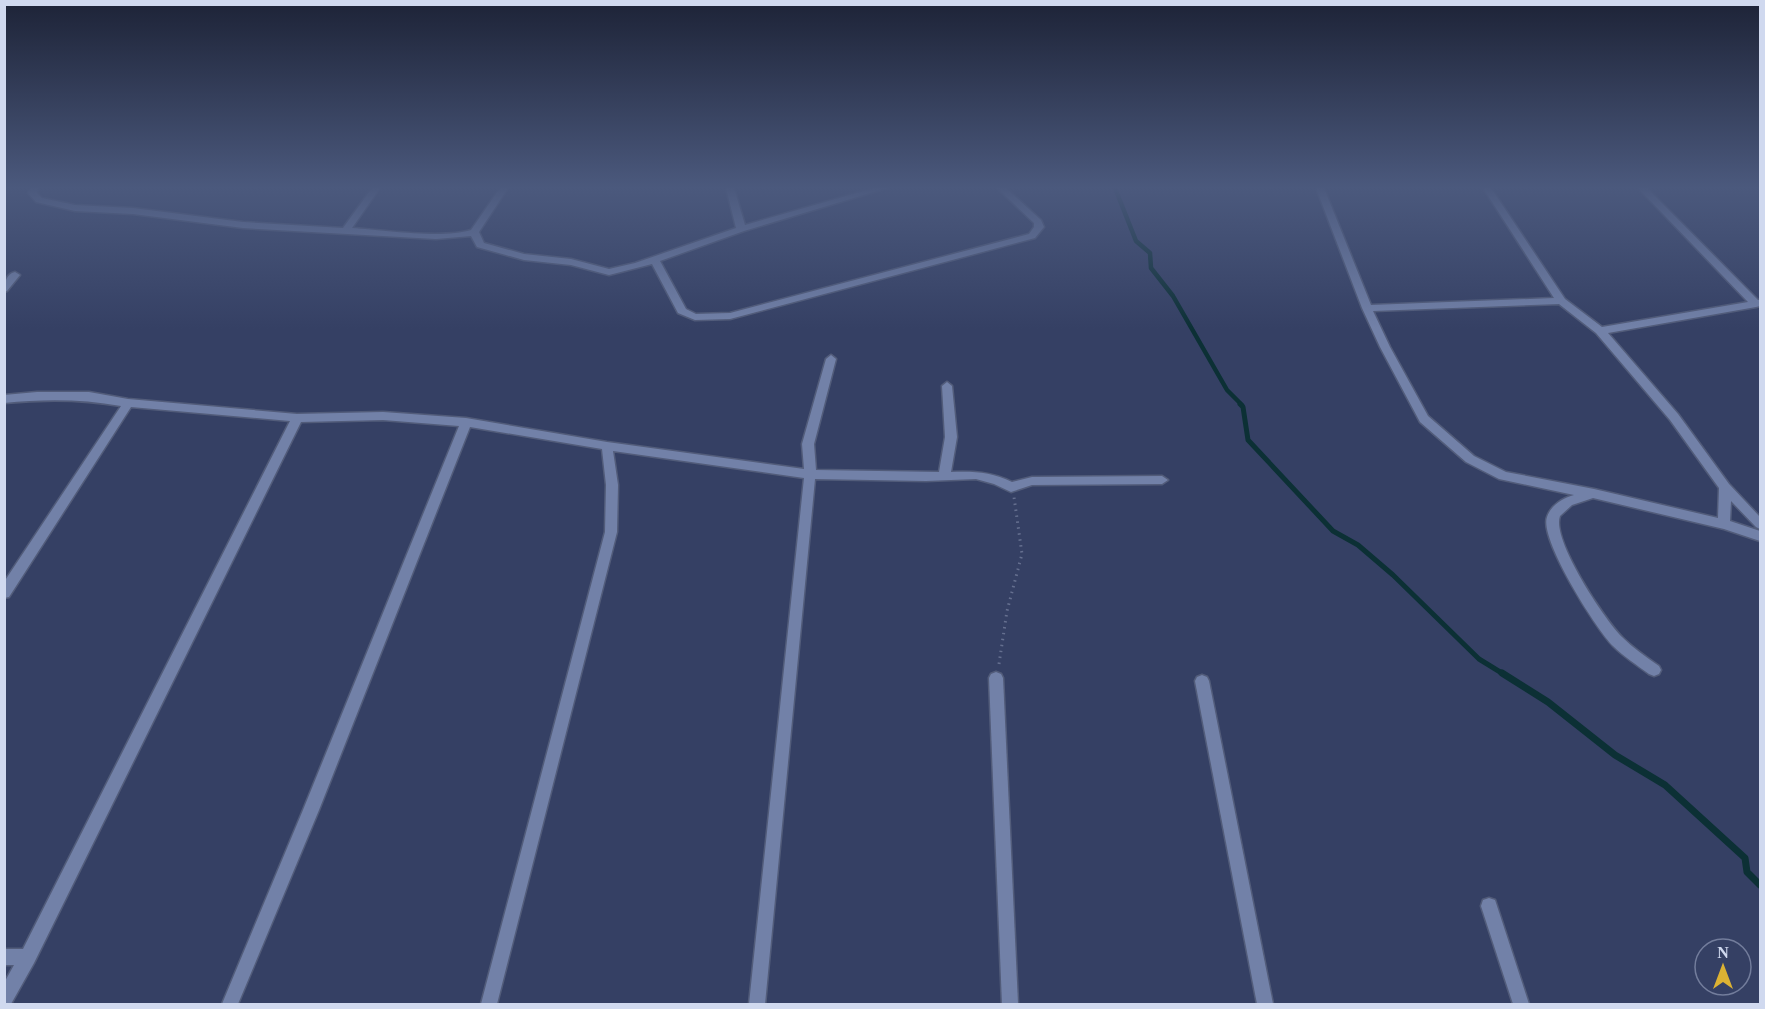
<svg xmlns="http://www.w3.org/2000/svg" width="1765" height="1009" viewBox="0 0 1765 1009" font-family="Georgia,serif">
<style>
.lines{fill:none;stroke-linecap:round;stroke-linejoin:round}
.stream-far2{stroke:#0c3035;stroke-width:4.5}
.stream-far1{stroke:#0c3035;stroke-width:5}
.stream{stroke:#0c3035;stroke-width:7}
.street-casing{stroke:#525c7a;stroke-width:3}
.path{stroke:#656f8f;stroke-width:3;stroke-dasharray:1.5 4.5;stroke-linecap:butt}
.street{fill:#7281a8;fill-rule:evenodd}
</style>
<rect width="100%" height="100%" fill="#354064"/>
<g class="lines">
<path class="stream-far2" d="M1115,188L1136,241L1150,253L1151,268L1173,296L1227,390L1242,405"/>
<path class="stream-far1" d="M1240,404L1243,407L1248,440L1333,531L1358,545L1393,575L1479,659L1505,675"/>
<path class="stream" d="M1502,673L1548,702L1615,755L1665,785L1745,858L1747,872L1760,885"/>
<g class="street-casing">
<g id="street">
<path d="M30,188H38L37,193L42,198L75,205L133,208L243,222L343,228L372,188H380L352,228C384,230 442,239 471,230L500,188H508L479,232L484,243L524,254L571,259L609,269L635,263L736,228L726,188H734L745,225L874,188H887L744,231L660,261L686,309L696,314L730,313L1029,234L1034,227V223L997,188H1006L1041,220L1044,227L1035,238L730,319L695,320L678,313L652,264L609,275L571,265L524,260L477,247L471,236L436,239L243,228L133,214L75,211L36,202L28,193Z"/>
<path d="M1316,188H1324L1371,305L1554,298L1483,188H1491L1565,299L1602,327L1748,302L1638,188H1647L1758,300H1760V306L1756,307L1608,333L1678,414L1729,484L1760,517V529L1756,527L1731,501L1730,521L1760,531V541L1724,529L1593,498L1572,505L1560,516C1551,539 1604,619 1622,637C1633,648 1646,657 1659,666L1661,670L1659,674L1654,676L1649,674C1637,665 1624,657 1613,646C1596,629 1539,539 1547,517C1551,505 1563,498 1574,495L1499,479L1466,462L1420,422L1380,347L1362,308ZM1559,304L1596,333L1670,420L1719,488L1718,518L1594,489L1506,472L1474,456L1428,416L1390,347L1373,311Z"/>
<path d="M15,272L20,275L7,291L4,292C4,284 6,274 15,272Z"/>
<path d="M831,355L836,359L814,444L816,470L939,472L945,437L942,386L947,382L952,386L957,437L951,472C973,471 992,472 1012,482L1032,477L1162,476L1168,480L1162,484L1032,485L1011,492L994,484L976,479L926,481L815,479L765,1004H749L804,478L613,451L618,485L617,532L497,1004H481L605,532L606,485L602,449L470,427L319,810L238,1004H222L303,810L459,426L383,420L301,422L34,963L11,1004H4V983L14,965H4V949H23L290,421L131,407L9,597L4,598V582L121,406C82,399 44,399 4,403V395L37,392H89L128,399L297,414L383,412L466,418L607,442L804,469L802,444L826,359Z"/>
<path d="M996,672L1001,674L1003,678L1018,1004H1002L989,678L991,674Z"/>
<path d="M1202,675L1207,677L1209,681L1273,1004H1257L1195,681L1197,677Z"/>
<path d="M1489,898L1495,900L1497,906L1529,1004H1513L1481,906L1483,900Z"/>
</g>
</g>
<path class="path" d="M999,664L1007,611L1022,554L1014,497"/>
<use href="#street" class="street"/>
</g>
<linearGradient id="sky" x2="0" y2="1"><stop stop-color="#1d2337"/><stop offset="0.57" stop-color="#4b597d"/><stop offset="1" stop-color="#4b597d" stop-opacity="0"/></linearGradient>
<rect width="1765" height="329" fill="url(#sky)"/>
<rect width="1765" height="1009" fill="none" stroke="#d0d9ef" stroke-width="12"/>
<g transform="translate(1723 967)"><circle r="28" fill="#354064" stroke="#737d9c" stroke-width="1.5"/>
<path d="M0-4.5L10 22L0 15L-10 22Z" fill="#dcb233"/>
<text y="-9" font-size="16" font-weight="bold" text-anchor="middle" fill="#d0d9ef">N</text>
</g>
</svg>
